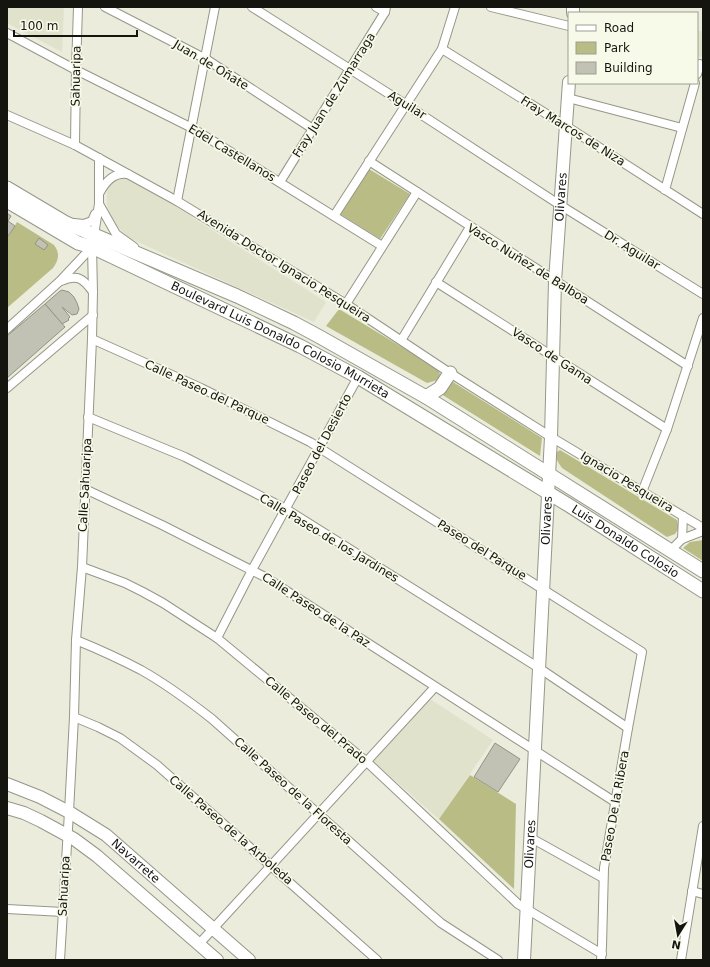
<svg xmlns="http://www.w3.org/2000/svg" width="710" height="967" viewBox="0 0 710 967" font-family="'DejaVu Sans',sans-serif">
<style>
.built{fill:#e0e2cb}
.green{fill:#b9bd85}
.building{fill:#c1c2b3;stroke:#929384}
.lines{fill:none;stroke-linecap:round;stroke-linejoin:round}
.street-casing{stroke:#959788;stroke-width:10}
.secondary-casing{stroke:#959788;stroke-width:14}
.primary-casing{stroke:#959788;stroke-width:15}
.street{stroke:#fff;stroke-width:8}
.secondary{stroke:#fff;stroke-width:12}
.primary{stroke:#fff;stroke-width:13}
.labels{text-anchor:middle;dominant-baseline:central;stroke-width:3.5;stroke-linejoin:round;paint-order:stroke}
.street-label{font-size:12px;fill:#14150f;stroke:#f8fae9}
</style>
<rect width="100%" height="100%" fill="#ebecdc"/>
<g class="built">
<path d="M7,7H64L62,52L7,23Z"/>
<path d="M697,30L703,32V57L697,56Z"/>
<path d="M118,178H126L135,181L181,206L193,218L326,302L314,322L127,237L111,219L107,205V193L108,188L111,182Z"/>
<path d="M430,699L493,740L439,819L373,761Z"/>
</g>
<g class="green">
<path d="M369,169L410,194L380,239L340,214Z"/>
<path d="M17,222L54,245C60,253 59,260 53,268L7,308V239Z"/>
<path d="M339,309L438,369L440,374L438,380L427,383L326,326Z"/>
<path d="M453,382L542,438L540,456L441,394Z"/>
<path d="M560,450L677,520L679,528L675,534L667,537L562,468C558,462 555,459 557,452Z"/>
<path d="M703,540V561L683,548L690,542Z"/>
<path d="M470,775L516,804L514,889L439,819Z"/>
</g>
<g class="building">
<path d="M7,213L11,216L8,221L15,226L7,238Z"/>
<path d="M39,238L48,245L44,250L35,244Z"/>
<path d="M62,290L69,292L74,297L77,303L79,309L77,314L72,315L62,307L70,317L68,319L69,320L62,324L45,304L60,291Z"/>
<path d="M45,304L65,327L7,378V336Z"/>
<path d="M495,743L520,759L498,792L474,777Z"/>
</g>
<g class="lines">
<g class="street-casing">
<g id="street">
<path d="M105,7L206,59L313,129"/>
<path d="M252,7L405,104L560,205L703,294"/>
<path d="M376,7L385,12"/>
<path d="M491,7L569,26"/>
<path d="M7,33L76,70L192,128L382,246"/>
<path d="M442,49L566,126L703,214"/>
<path d="M697,74L700,64"/>
<path d="M568,98L682,128"/>
<path d="M7,115L75,145L177,201L346,304L450,373L551,437L703,528"/>
<path d="M75,145L76,70L78,7"/>
<path d="M369,161L688,366"/>
<path d="M280,182L385,12L386,7"/>
<path d="M665,190L695,83"/>
<path d="M100,192C106,181 114,172 128,174"/>
<path d="M177,201L215,7"/>
<path d="M99,204L116,234L134,247"/>
<path d="M334,216L442,49L455,7"/>
<path d="M74,223L84,224L92,221L95,214"/>
<path d="M61,281C77,274 83,278 93,292"/>
<path d="M436,282L667,429"/>
<path d="M346,304L417,192"/>
<path d="M7,329L60,281L92,247"/>
<path d="M92,339L201,388L310,442L642,652L628,728L604,868L602,946L601,960"/>
<path d="M402,339L470,227"/>
<path d="M7,388L93,315"/>
<path d="M88,417L185,457L286,509L539,668L628,728"/>
<path d="M85,489L162,525L265,577L615,802"/>
<path d="M642,492L667,429L703,318"/>
<path d="M682,539L683,516"/>
<path d="M671,550L682,539L703,531"/>
<path d="M82,567L125,583L143,592L163,603L217,638L367,762L518,904L602,954"/>
<path d="M217,638L252,570L358,377"/>
<path d="M76,640C98,649 120,659 141,670C166,684 189,701 212,719L425,909L441,923L498,960"/>
<path d="M74,717L98,727L120,738L157,765L377,960"/>
<path d="M531,838L603,878"/>
<path d="M692,891L703,894"/>
<path d="M7,909L63,912"/>
<path d="M199,944L435,687"/>
<path d="M60,960L69,812L74,717L76,640L82,567L92,339L93,292L92,247L99,204V158"/>
<path d="M681,960L703,826"/>
</g>
</g>
<g class="secondary-casing">
<g id="secondary">
<path d="M573,13V7"/>
<path id="s1" d="M7,784L40,797L69,812L106,835L249,960"/>
<path d="M7,808L24,813L41,821L74,839L97,856L217,960"/>
<path id="s2" d="M524,960L551,437L555,281L569,82"/>
</g>
</g>
<g class="primary-casing">
<g id="primary">
<path d="M7,188L66,223L237,296L294,323L320,337L426,397L703,571"/>
<path id="s3" d="M7,201L78,243L92,247L300,346L358,377L570,506L703,591"/>
<path d="M426,397L440,388L450,373"/>
</g>
</g>
<use href="#street" class="street"/>
<use href="#secondary" class="secondary"/>
<use href="#primary" class="primary"/>
</g>
<g class="labels">
<g class="street-label">
<text transform="translate(211 65) rotate(31)">Juan de Oñate</text>
<text transform="translate(76 76) rotate(-89)">Sahuaripa</text>
<text transform="translate(334 95) rotate(-58)">Fray Juan de Zumarraga</text>
<text transform="translate(407 105) rotate(32)">Aguilar</text>
<text transform="translate(573 131) rotate(32)">Fray Marcos de Niza</text>
<text transform="translate(232 153) rotate(31)">Edel Castellanos</text>
<text stroke="none"><textPath href="#s2" startOffset="764">Olivares</textPath></text>
<text transform="translate(632 250) rotate(32)">Dr. Aguilar</text>
<text transform="translate(528 264) rotate(32)">Vasco Nuñez de Balboa</text>
<text transform="translate(284 266) rotate(32)">Avenida Doctor Ignacio Pesqueira</text>
<text stroke="none"><textPath href="#s3" startOffset="307">Boulevard Luis Donaldo Colosio Murrieta</textPath></text>
<text transform="translate(552 356) rotate(33)">Vasco de Gama</text>
<text transform="translate(207 392) rotate(25)">Calle Paseo del Parque</text>
<text transform="translate(322 444) rotate(-62)">Paseo del Desierto</text>
<text transform="translate(627 482) rotate(31)">Ignacio Pesqueira</text>
<text transform="translate(85 485) rotate(-87)">Calle Sahuaripa</text>
<text stroke="none"><textPath href="#s2" startOffset="440">Olivares</textPath></text>
<text transform="translate(329 538) rotate(31)">Calle Paseo de los Jardines</text>
<text stroke="none"><textPath href="#s3" startOffset="707">Luis Donaldo Colosio</textPath></text>
<text transform="translate(482 550) rotate(32)">Paseo del Parque</text>
<text transform="translate(316 610) rotate(33)">Calle Paseo de la Paz</text>
<text transform="translate(316 720) rotate(40)">Calle Paseo del Prado</text>
<text transform="translate(293 791) rotate(42)">Calle Paseo de la Floresta</text>
<text transform="translate(615 806) rotate(-80)">Paseo De la Ribera</text>
<text transform="translate(231 830) rotate(41)">Calle Paseo de la Arboleda</text>
<text stroke="none"><textPath href="#s2" startOffset="116">Olivares</textPath></text>
<text stroke="none"><textPath href="#s1" startOffset="151">Navarrete</textPath></text>
<text transform="translate(64 886) rotate(-87)">Sahuaripa</text>
</g>
</g>
<rect width="710" height="967" fill="none" stroke="#14150f" stroke-width="16"/>
<rect x="568" y="12" width="130" height="72" fill="#f8fae9" stroke="#9d9e92"/>
<rect x="576" y="25" width="20" height="6" fill="#ffffff" stroke="#9d9e92"/>
<text x="604" y="32" font-size="12" fill="#14150f">Road</text>
<rect x="576" y="42" width="20" height="12" fill="#b9bd85" stroke="#9d9e92"/>
<text x="604" y="52" font-size="12" fill="#14150f">Park</text>
<rect x="576" y="62" width="20" height="12" fill="#c1c2b3" stroke="#9d9e92"/>
<text x="604" y="72" font-size="12" fill="#14150f">Building</text>
<g transform="translate(678 935) rotate(191)" stroke="#f8fae9" stroke-width="3" paint-order="stroke">
<path d="M0-3L7 15L0 10L-7 15Z" fill="#14150f"/>
<text y="-6" font-size="11" font-weight="bold" text-anchor="middle" fill="#14150f">N</text>
</g>
<path d="M14 30v6h123v-6" fill="none" stroke="#14150f" stroke-width="2"/>
<text x="20" y="30" font-size="12" fill="#14150f" stroke="#f8fae9" stroke-width="3" paint-order="stroke">100 m</text>
</svg>
